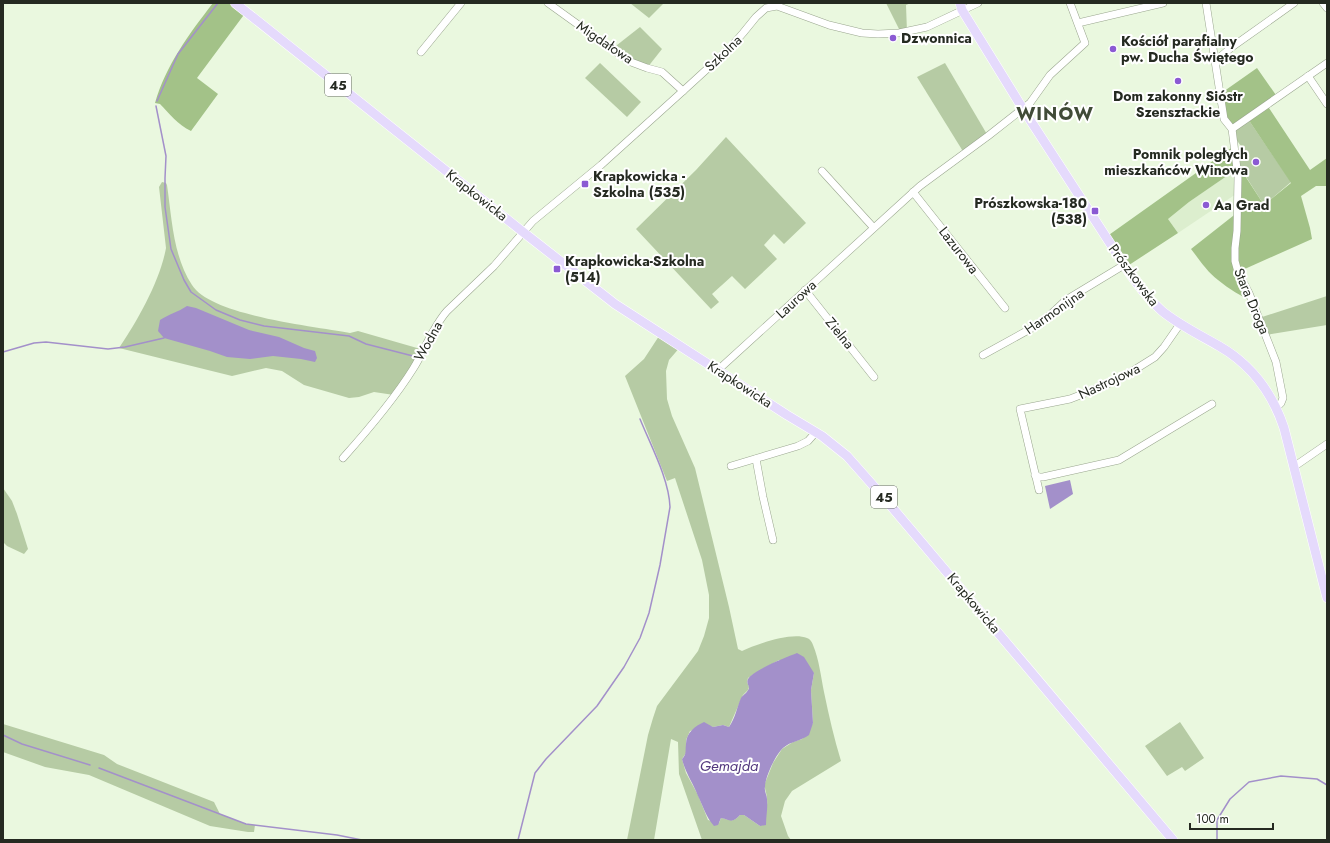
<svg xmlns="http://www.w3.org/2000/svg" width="1330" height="843" viewBox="0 0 1330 843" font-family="Jost,sans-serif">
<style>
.built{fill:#dceece}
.green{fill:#b6cba4;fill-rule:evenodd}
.forest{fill:#a3c288}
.water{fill:#a390ca}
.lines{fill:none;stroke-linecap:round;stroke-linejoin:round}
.stream{stroke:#a390ca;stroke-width:1.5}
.minor-casing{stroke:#9aa68f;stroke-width:8}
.major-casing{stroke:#fff;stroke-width:10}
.minor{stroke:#fff;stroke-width:7}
.major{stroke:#e5dafc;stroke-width:9}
.poi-dot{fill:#8b5ad3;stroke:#fff;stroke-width:1.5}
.labels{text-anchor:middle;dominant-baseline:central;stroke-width:4;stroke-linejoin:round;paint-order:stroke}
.shield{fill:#fff;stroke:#666a64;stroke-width:1}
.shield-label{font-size:13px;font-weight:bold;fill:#252a21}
.poi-label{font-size:14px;font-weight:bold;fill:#252a21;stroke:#fff;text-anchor:start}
.street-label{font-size:14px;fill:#252a21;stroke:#fff}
.water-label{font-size:15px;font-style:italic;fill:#53387e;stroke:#fff}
.district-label{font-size:18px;font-weight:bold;letter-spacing:1px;fill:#404b37;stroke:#fff}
</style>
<rect width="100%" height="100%" fill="#eaf8df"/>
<path class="built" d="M1237,169L1239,192L1178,233L1168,219L1189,202Z"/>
<g class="green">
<path d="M630,3H664L649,18Z"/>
<path d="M886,3H911L906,5L907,32L901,33Z"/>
<path d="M640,27L662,49L647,68L612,49Z"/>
<path d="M600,63L641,102L627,117L585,78Z"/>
<path d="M945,63L988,136L964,153L917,77Z"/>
<path d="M1248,119L1291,182L1264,205L1236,161L1246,153L1233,135L1232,129Z"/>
<path d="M726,137L806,223L784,244L774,234L764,245L777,259L745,289L732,276L712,294L719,302L711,309L636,229L696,170Z"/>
<path d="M162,182L166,183L167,185C172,219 173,256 192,285C211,316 315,326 350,333L358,331L424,350L394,395L374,392L359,397L349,398L304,385L282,371L266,368L232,376L119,348C138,320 160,281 166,248L159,187Z"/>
<path d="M1327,296V325L1266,335L1259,318Z"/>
<path d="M661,333L681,346L669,360L666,371L667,399L672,416L695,468L729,607L738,649L742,651C757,644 791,632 807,638C810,639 812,642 813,645C819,659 821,677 824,692C829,716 834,738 841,761L792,791L785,801L781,816L788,836L791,840H702L679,774L678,742L671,739L654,840H627L648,735L653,718L657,706L698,651L704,636L709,618V595L702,560L675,478L667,481L625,376L644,359ZM779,660L814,673L811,690L813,723L802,739L793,742L782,749L773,763L765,783C764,789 767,793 767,799C768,809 765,818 760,826L744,815H740C732,823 731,820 721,818L719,823L708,820L698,795L686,773L682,759L686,753V740L690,731L710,726L713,727L723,725L729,727L743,695L748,690L749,687L747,682L748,678L754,674Z"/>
<path d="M3,488L12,501L17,514L28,549L24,554L7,546L3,542Z"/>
<path d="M1180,722L1204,758L1185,771L1182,767L1167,776L1145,746Z"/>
<path d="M3,724L104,755L117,764L214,802L220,814L246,824L255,825L254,832H248L210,826L89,775L45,767L3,752Z"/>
</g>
<g class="forest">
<path d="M213,3H235L246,12L197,78L218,94L191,131C178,125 169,113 160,104L155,103C166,65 189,34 213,3Z"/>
<path d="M1257,68L1278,98L1267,105L1310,170L1327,158V186H1316L1301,196L1310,228L1312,239L1238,272L1253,302C1241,296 1229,289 1218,280C1207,272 1199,259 1191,249L1238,212L1237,169L1189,202L1168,219L1178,233L1126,267L1106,237L1234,146L1238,165L1264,205L1291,183L1248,119L1232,129L1224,119L1220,94Z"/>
</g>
<g class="water">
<path d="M187,306L196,308L249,330L279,337L304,348L315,351L317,358L315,362L301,359L273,356L250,359L227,357L210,351L164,338L158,331L160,320C169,314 178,312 187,306Z"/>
<path d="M1070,480L1073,494L1050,509L1045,486Z"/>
<path d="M797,653L804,657L814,673L811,690L813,723L809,735C801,741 791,741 783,748C776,754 765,777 765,787C764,791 767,795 767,799C768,808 766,816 766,825L760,826L744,815H740C731,824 731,820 721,818L718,825L714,826C706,817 703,806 698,796C693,783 685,772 682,759C687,754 685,751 686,744C686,733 695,726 704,722L713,727L723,725L729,727C735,719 737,707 741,698C743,695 748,692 749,688C749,685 746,683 748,679C753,670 787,657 797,653Z"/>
</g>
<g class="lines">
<g class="stream">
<path d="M157,101L178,54L218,3"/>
<path d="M156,106L166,156L165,178V207L171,249L184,280L191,292L216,310L240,320L264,326L349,336L366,344L413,356"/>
<path d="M3,352L34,343L46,342L108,349L125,347L164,338"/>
<path d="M3,735L22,744L90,765"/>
<path d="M99,768L246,824L337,835L362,840"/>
<path d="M518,840L535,773L546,759L597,706L624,667L640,638L649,613L660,565L670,507C669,479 651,446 640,419"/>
<path d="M1217,840V820L1230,799L1249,782L1281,776L1317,779L1327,785"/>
</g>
<g class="minor-casing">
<g id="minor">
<path d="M548,3L619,54L631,62L647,68L662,72L683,91"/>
<path d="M1206,3L1224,119L1232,129L1238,177L1237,231L1235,248V261L1238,272L1249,293L1276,362L1283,398L1281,403L1277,407"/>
<path d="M1323,3L1327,8"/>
<path d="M1078,23L1163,3"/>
<path d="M421,52L461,3"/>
<path d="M1215,61L1232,47L1294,3"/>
<path d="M1308,76L1327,104"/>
<path d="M1232,129L1327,63"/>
<path d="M822,171L873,227"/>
<path d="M913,192L1005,308"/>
<path d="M805,290L874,377"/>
<path d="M983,355L1032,328L1050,315L1066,300L1124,265"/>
<path d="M718,370L920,186L988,136L1030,103L1050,75L1085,43L1070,3"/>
<path d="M343,458C368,430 393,401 413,369C425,350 432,328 447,311L494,266L533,221L601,165L683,91L730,48L743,33L756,17L766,8L777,6L829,25L862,33L878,34L899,33L927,27L978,3"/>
<path d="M756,459L763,497L773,540"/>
<path d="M731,466L798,446L808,441L816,432"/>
<path d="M1295,466L1327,444"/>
<path d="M1035,475L1039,477H1043L1119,460L1212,404"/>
<path d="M1039,490L1020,409L1070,399L1106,385L1131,372L1155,357L1164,347L1180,324"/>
</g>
</g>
<g class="major-casing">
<g id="major">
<path d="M235,3L523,232L615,304L787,415L822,436L847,456L885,499L1173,840"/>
<path d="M960,3L962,10L1023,109L1128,271C1138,285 1148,299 1162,311C1179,325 1200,335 1219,346C1252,365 1272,392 1284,428L1327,598"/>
</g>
</g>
<use href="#minor" class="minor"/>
<use href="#major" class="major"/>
</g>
<g class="poi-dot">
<circle cx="893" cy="38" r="4"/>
<circle cx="1113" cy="49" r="4"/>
<circle cx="1178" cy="81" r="4"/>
<circle cx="1256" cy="162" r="4"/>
<rect x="581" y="180" width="8" height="8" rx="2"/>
<circle cx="1206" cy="205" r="4"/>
<rect x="1091" y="207" width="8" height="8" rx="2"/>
<rect x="553" y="265" width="8" height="8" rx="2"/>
</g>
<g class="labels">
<g class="shield">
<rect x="325" y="74" width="26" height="22" rx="3"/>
<rect x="871" y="486" width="26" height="22" rx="3"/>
</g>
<g class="shield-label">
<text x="338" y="85">45</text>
<text x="884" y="497">45</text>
</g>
<g class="poi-label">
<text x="901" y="38">Dzwonnica</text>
<text x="1121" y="41">Kościół parafialny<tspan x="1121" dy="16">pw. Ducha Świętego</tspan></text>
<text x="1178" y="96" text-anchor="middle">Dom zakonny Sióstr<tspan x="1178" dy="16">Szensztackie</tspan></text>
<text x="1248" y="154" text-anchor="end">Pomnik poległych<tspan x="1248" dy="16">mieszkańców Winowa</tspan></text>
<text x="593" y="176">Krapkowicka -<tspan x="593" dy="16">Szkolna (535)</tspan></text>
<text x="1087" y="203" text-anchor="end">Prószkowska-180<tspan x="1087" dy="16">(538)</tspan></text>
<text x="1214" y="205">Aa Grad</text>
<text x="565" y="261">Krapkowicka-Szkolna<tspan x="565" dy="16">(514)</tspan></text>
</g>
<g class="street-label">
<text transform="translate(605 42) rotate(34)">Migdałowa</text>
<text transform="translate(723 53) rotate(-44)">Szkolna</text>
<text transform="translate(477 195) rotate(38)">Krapkowicka</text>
<text transform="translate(959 250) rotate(52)">Lazurowa</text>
<text transform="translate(1134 275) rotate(53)">Prószkowska</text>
<text transform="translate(796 299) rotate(-43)">Laurowa</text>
<text transform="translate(1252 301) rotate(67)">Stara Droga</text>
<text transform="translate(1054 311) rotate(-35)">Harmonijna</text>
<text transform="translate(840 333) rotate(51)">Zielna</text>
<text transform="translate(428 341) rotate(-61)">Wodna</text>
<text transform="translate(1109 381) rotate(-25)">Nastrojowa</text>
<text transform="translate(740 384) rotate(33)">Krapkowicka</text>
<text transform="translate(974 603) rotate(50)">Krapkowicka</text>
</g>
<g class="water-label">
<text x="729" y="766">Gemajda</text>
</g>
<g class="district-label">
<text x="1055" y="114">WINÓW</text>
</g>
</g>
<rect width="1330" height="843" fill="none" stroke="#252a21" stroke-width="8"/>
<path d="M1190 823v6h83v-6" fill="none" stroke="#252a21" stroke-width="2"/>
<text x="1196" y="823" font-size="12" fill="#252a21" stroke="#ffffff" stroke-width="3" paint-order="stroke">100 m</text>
</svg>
